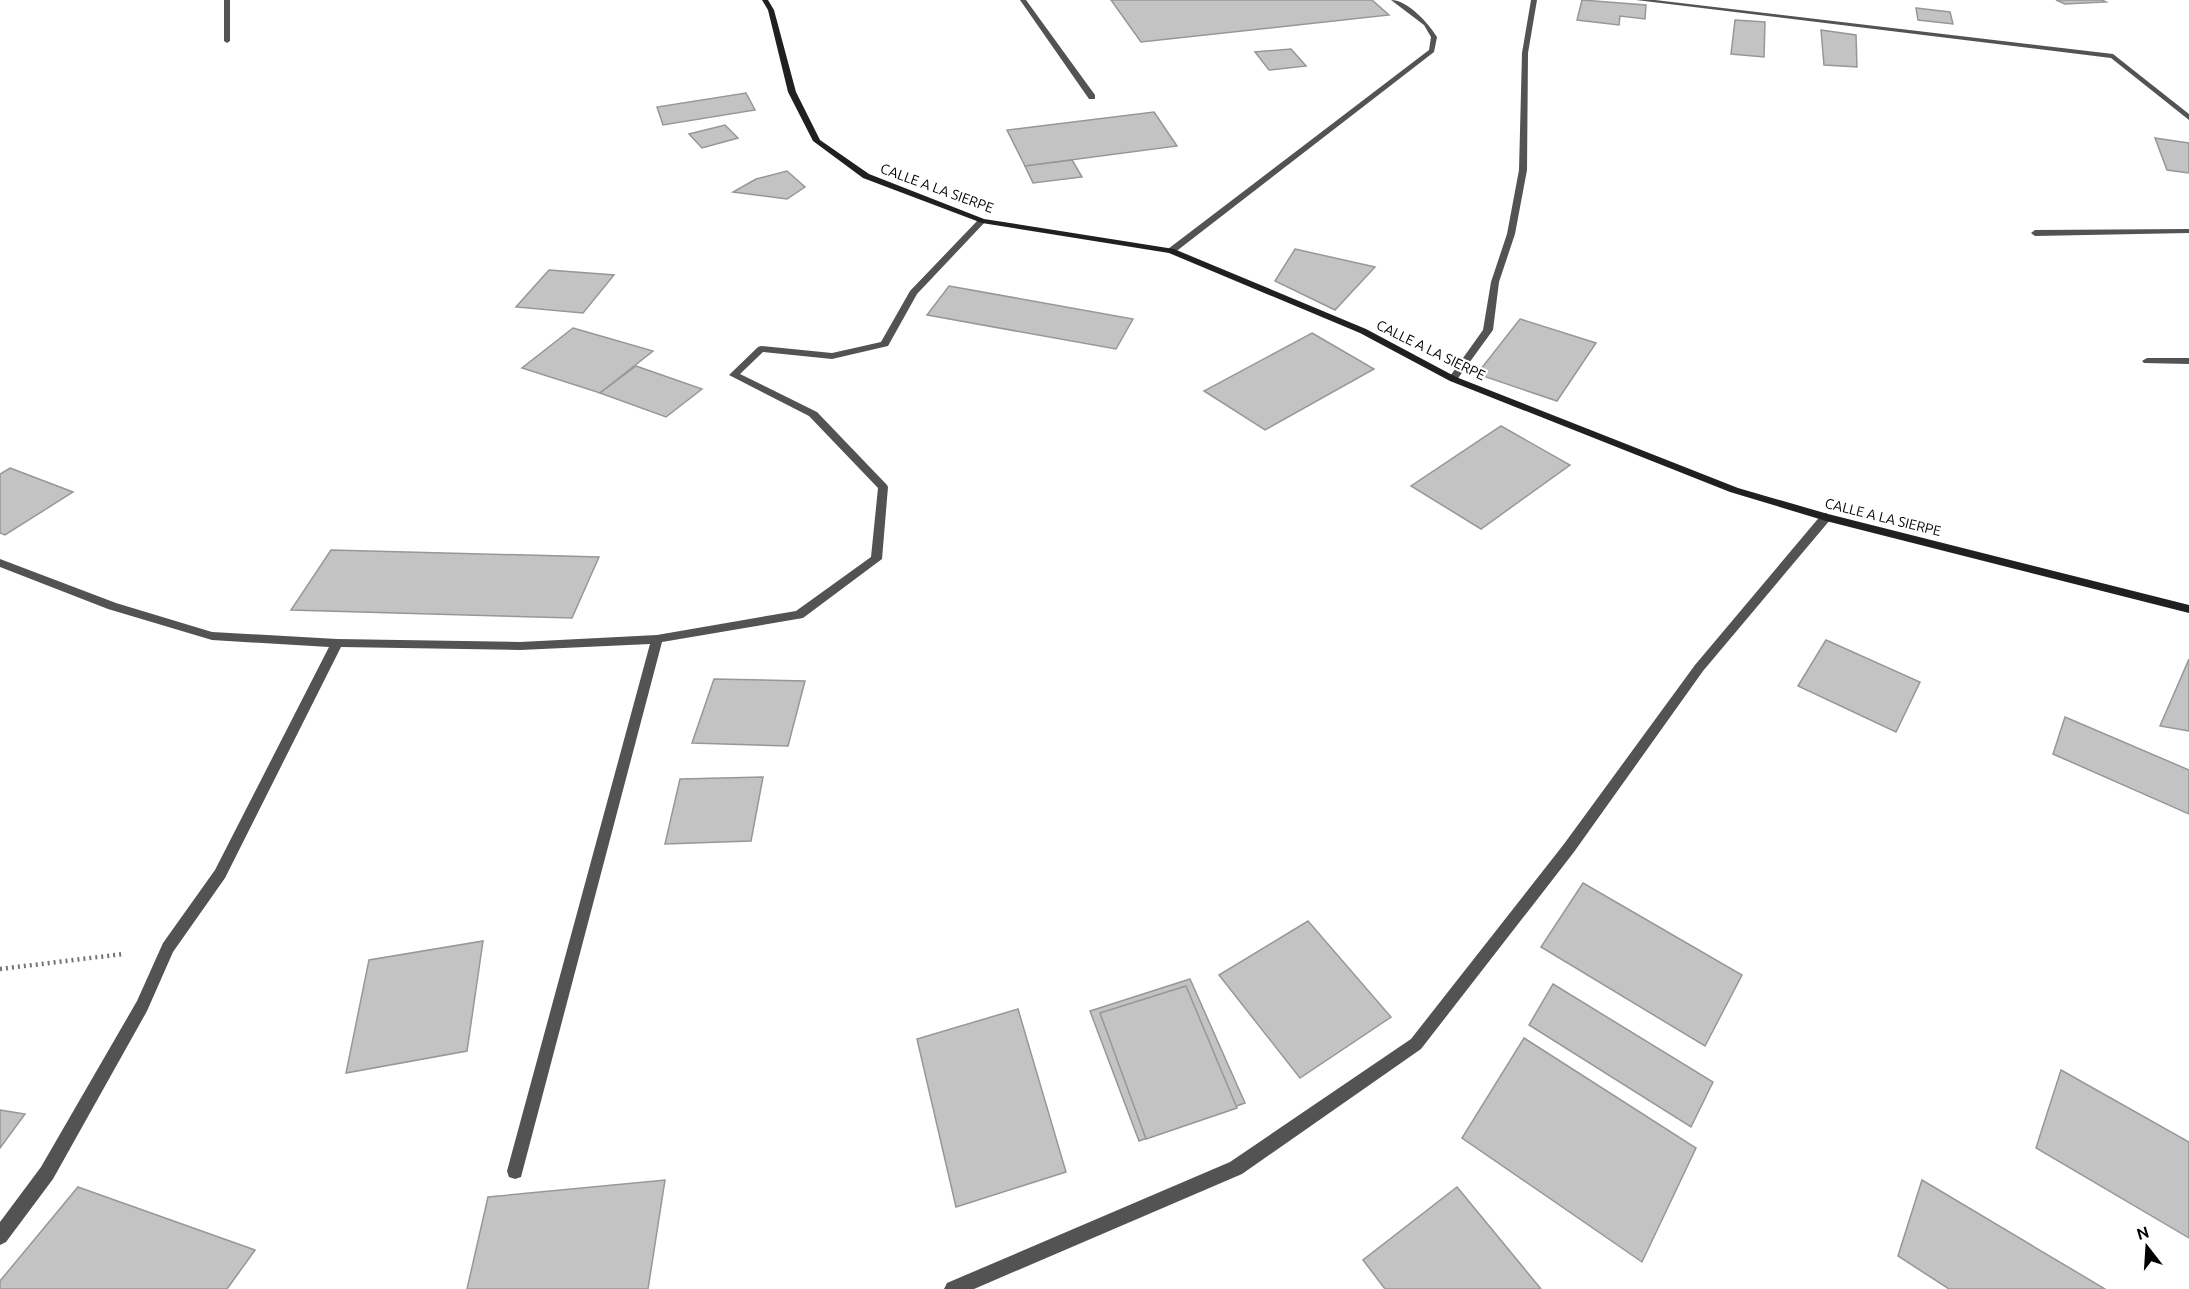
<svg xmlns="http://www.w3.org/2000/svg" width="2189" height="1289" viewBox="0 0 2189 1289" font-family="Ubuntu,sans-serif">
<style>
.building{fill:#c3c3c3;stroke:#979797;stroke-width:1.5}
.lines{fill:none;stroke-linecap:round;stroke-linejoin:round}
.path{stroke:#757575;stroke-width:4.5;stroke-dasharray:2 4;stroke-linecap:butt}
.lane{fill:#535353;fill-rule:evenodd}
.street{fill:#535353;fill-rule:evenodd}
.secondary{fill:#202020;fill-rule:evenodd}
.labels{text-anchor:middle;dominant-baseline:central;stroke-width:4.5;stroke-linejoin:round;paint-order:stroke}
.far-street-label{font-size:14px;fill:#000;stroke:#fff}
</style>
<rect width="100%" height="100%" fill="#fff"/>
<g class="building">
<path d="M1111,0H1372L1389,15L1141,42Z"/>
<path d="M1582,0L1646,5L1645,19L1620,16L1619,25L1577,20Z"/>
<path d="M2056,0H2102L2106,2L2065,4Z"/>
<path d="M1916,8L1950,12L1953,24L1918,20Z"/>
<path d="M1735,20L1765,22L1764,57L1731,54Z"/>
<path d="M1821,30L1856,35L1857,67L1824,65Z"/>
<path d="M1291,49L1306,66L1269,70L1255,52Z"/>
<path d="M746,93L755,110L663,125L657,107Z"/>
<path d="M1154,112L1177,146L1025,166L1007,130Z"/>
<path d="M725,125L738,138L702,148L689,134Z"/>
<path d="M2155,138L2189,143V173L2167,170Z"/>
<path d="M1072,160L1082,177L1033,183L1025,166Z"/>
<path d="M787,171L805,187L787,199L733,192L756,179Z"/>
<path d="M1295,249L1375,267L1335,310L1275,281Z"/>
<path d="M549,270L614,275L583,313L516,307Z"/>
<path d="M949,286L1133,319L1116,349L927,315Z"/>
<path d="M1520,319L1596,343L1557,401L1477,374Z"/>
<path d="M573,328L653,351L600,393L522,368Z"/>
<path d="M1312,333L1374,369L1265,430L1204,391Z"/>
<path d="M636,366L702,389L666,417L600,393Z"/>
<path d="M1501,426L1570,465L1481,529L1411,486Z"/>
<path d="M10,468L73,492L5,535L0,533V474Z"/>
<path d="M331,550L599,557L572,618L291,610Z"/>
<path d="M1826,640L1920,682L1896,732L1798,686Z"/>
<path d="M2189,659V731L2160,726Z"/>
<path d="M714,679L805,681L788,746L692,743Z"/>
<path d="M2065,717L2189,770V814L2053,754Z"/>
<path d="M763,777L751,841L665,844L680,779Z"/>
<path d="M1583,883L1742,975L1705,1046L1541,947Z"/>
<path d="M1308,921L1391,1017L1300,1078L1219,975Z"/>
<path d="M483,941L467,1051L346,1073L369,960Z"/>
<path d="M1190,979L1245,1103L1139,1141L1090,1011Z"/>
<path d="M1553,984L1713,1082L1691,1127L1529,1025Z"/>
<path d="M1186,986L1237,1108L1146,1139L1100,1013Z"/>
<path d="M1018,1009L1066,1172L956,1207L917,1039Z"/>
<path d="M1524,1038L1696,1148L1642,1262L1462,1138Z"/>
<path d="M2061,1070L2189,1142V1238L2036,1148Z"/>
<path d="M0,1110L25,1114L0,1148Z"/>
<path d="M665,1180L648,1289H467L488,1197Z"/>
<path d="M1922,1180L2105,1289H1949L1898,1256Z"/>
<path d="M78,1187L255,1250L227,1289H0V1281Z"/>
<path d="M1457,1187L1541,1289H1385L1363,1260Z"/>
</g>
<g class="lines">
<path class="path" d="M0,969L123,954"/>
<path class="lane" d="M1020,0H1026L1095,95V99H1089Z"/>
<g class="street">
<path d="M224,0H230V41L227,43L224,41Z"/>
<path d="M1391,0C1408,0 1429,24 1437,37L1434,52L1174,253H1168V249L1429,50L1431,37L1424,25Z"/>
<path d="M1531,0H1537L1528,53L1527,170L1515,234L1499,282L1493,330L1456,381L1453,382L1448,379L1483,330L1491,282L1507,234L1519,170L1522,53Z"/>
<path d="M1636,0H1655L2113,54L2189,114V120L2111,58Z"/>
<path d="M979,219L986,221L917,294L888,346L832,359L763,352L740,374L817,412L887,485L888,487L882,559L803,618L662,642L521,1177L515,1179L509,1177L507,1171L650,644L520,650L341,647L225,878L173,952L147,1011L53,1179L6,1242L0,1245V1222L41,1167L137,1001L163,943L215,870L329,647L212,640L108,609L0,567V559L116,603L212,632L337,639L520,642L657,635L796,611L871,557L878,488L809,416L729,375L758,347L761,346L832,353L881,342L910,291Z"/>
<path d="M2189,229V233L2035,236L2031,233L2035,230Z"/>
<path d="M2147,358H2189V364L2144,363L2142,361Z"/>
<path d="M1826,513L1831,517L1830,520L1703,671L1574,852L1421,1049L1242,1174L974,1289H944L947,1283L1230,1162L1411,1039L1564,844L1695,665L1822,514Z"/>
</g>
<path class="secondary" d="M762,0H768L774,10L796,92L820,140L869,174L984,219L1174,249L1366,329L1456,377L1738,488L1828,514L2189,605V613L1826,521L1730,492L1450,381L1360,333L1169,253L982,223L863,178L813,141L788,92L768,10Z"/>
</g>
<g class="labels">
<g class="far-street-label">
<text transform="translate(937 188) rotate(20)">CALLE A LA SIERPE</text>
<text transform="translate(1431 350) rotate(26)">CALLE A LA SIERPE</text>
<text transform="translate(1883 517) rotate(14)">CALLE A LA SIERPE</text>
</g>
</g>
<g transform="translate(2147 1247) rotate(343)" stroke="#ffffff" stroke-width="4.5" paint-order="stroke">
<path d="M0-4.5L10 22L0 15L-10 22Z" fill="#000000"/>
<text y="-9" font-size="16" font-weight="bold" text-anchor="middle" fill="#000000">N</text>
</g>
</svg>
